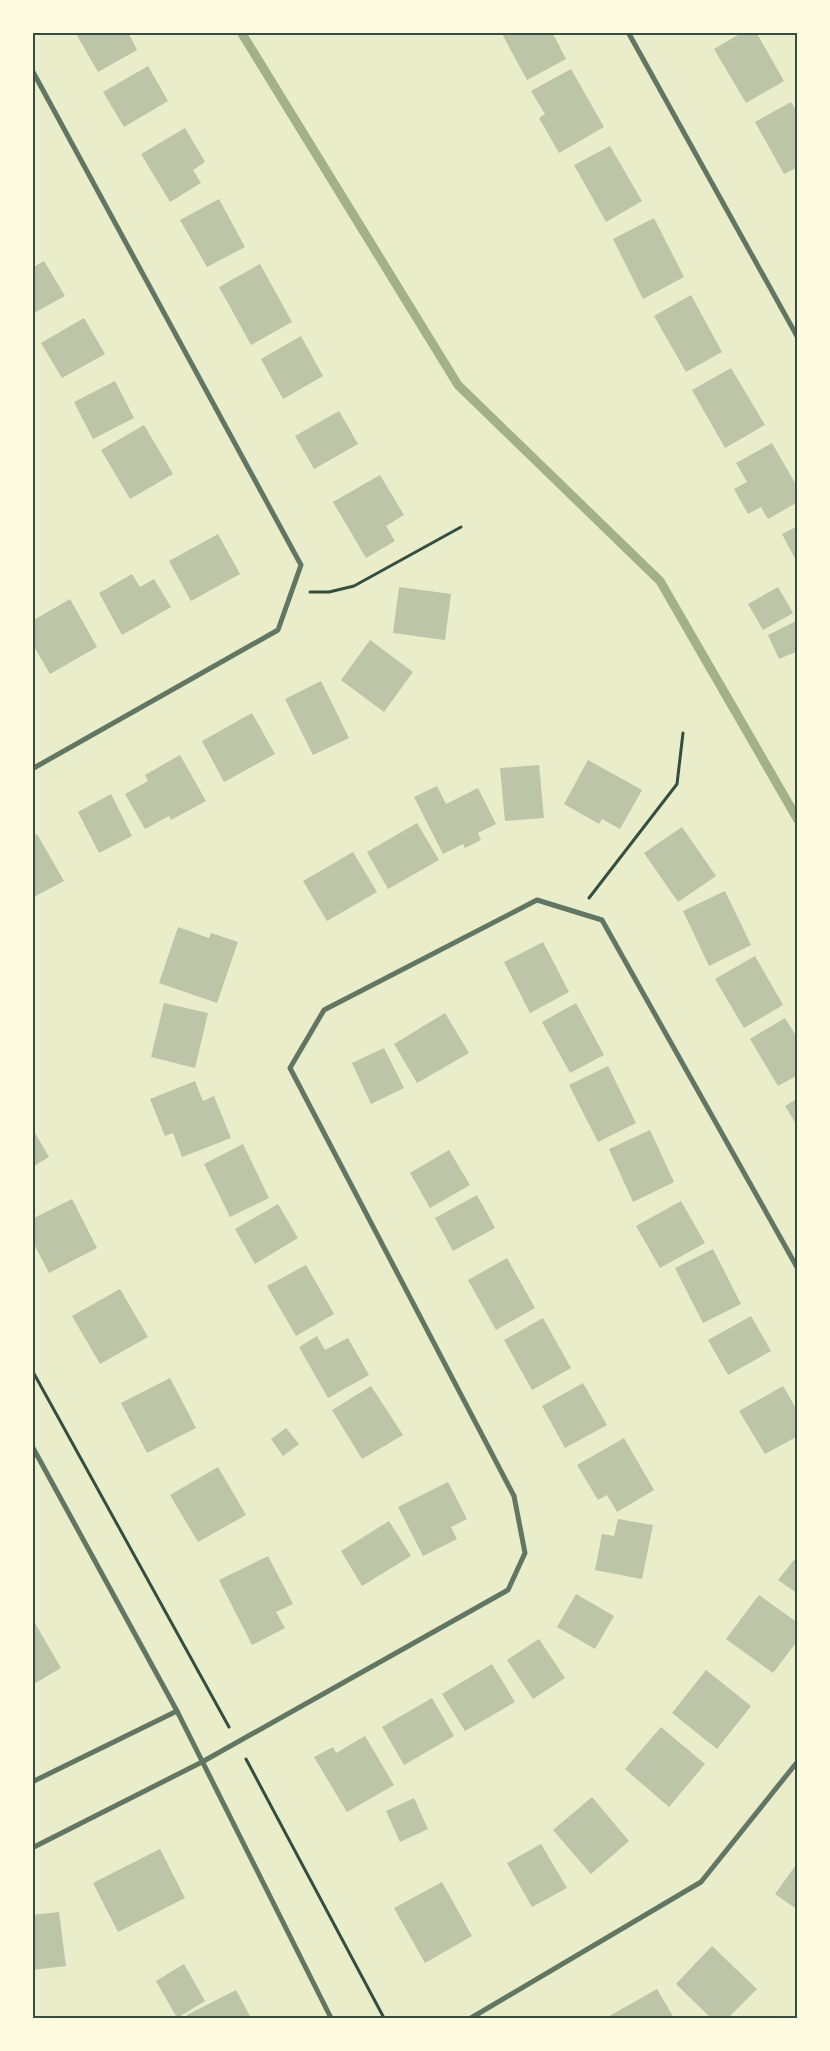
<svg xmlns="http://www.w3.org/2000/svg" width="830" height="2051" viewBox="0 0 830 2051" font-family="'Exo 2',sans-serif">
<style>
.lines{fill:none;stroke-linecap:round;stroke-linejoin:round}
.stream{stroke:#a3b18a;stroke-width:9}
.building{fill:#bcc5a7}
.path{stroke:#344e41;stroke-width:3}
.minor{stroke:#617663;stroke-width:5}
.neatline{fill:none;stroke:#344e41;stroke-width:2}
</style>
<rect width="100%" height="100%" fill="#e9edc9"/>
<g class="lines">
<path class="stream" d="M241,32L458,385L660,581L798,820"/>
</g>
<g class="building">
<path d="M75,32H128L137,50L98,72Z"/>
<path d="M501,32H552L566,59L527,80Z"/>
<path d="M743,32H756L784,81L746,103L714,49Z"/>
<path d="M148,66L168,101L124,127L103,92Z"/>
<path d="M571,69L604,127L559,153L539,118L545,114L531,91Z"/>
<path d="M791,102L798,113V167L784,174L755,122Z"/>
<path d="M185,128L205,162L193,170L201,183L170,202L141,154Z"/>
<path d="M610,146L642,201L606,222L574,165Z"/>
<path d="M219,199L245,247L207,267L180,220Z"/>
<path d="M654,218L684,277L643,299L613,239Z"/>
<path d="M44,261L65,296L32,314V268Z"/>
<path d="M260,264L292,322L251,345L219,287Z"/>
<path d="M691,295L722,352L686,372L654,316Z"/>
<path d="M84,318L105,354L62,378L41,343Z"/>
<path d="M301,336L323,376L283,399L261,359Z"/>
<path d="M731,368L765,425L725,448L692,390Z"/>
<path d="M115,381L134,418L93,439L74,402Z"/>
<path d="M339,411L358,444L314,469L295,436Z"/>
<path d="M144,425L173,474L130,499L101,450Z"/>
<path d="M772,443L798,488V502L768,519L761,507L748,514L734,489L747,482L736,463Z"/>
<path d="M380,475L404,515L386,526L395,541L366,558L333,502Z"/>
<path d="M798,526V564L782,534Z"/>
<path d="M218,534L240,574L191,601L169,561Z"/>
<path d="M132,574L140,587L154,579L171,607L122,635L99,593Z"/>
<path d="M399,587L451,594L445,640L393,633Z"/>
<path d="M778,587L793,613L763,630L748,604Z"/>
<path d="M70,599L97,647L50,674L32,643V621Z"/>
<path d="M798,620V651L779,659L768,635Z"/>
<path d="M370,640L413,672L384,712L341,680Z"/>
<path d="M321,681L349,738L313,755L285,699Z"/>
<path d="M252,713L275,754L224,782L202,741Z"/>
<path d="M180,755L206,801L171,820L169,816L145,829L125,794L148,781L145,775Z"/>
<path d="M588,760L642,790L620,829L602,819L599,824L564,804Z"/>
<path d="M539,765L544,818L505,821L500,768Z"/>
<path d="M437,786L446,804L478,788L496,824L478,833L481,840L465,848L463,844L443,854L414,797Z"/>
<path d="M111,794L132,836L99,853L78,812Z"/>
<path d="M417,823L439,860L388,889L367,852Z"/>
<path d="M682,827L716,876L678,902L644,853Z"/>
<path d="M37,834L64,881L32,898V836Z"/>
<path d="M353,852L377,892L327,921L303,881Z"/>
<path d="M725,891L751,945L709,966L683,911Z"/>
<path d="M178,927L209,938L211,933L238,942L217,1003L159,983Z"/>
<path d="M543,942L569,992L530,1013L504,962Z"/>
<path d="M755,956L783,1005L744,1028L715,979Z"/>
<path d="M164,1003L208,1013L195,1068L151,1057Z"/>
<path d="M576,1003L604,1055L570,1073L542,1022Z"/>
<path d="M445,1013L469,1053L417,1083L394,1044Z"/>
<path d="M785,1018L798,1039V1075L778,1086L750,1039Z"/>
<path d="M384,1048L404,1088L371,1104L352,1063Z"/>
<path d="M608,1066L636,1123L598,1142L569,1085Z"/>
<path d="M195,1081L203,1101L214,1096L231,1138L182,1157L173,1133L165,1136L150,1099Z"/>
<path d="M798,1098V1127L785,1106Z"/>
<path d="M32,1128L49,1157L32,1167Z"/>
<path d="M650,1130L674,1182L633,1202L609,1149Z"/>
<path d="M243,1144L269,1198L230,1217L204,1164Z"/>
<path d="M449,1150L470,1185L430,1208L410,1173Z"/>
<path d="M477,1195L495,1228L453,1251L435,1218Z"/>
<path d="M72,1199L97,1248L49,1273L32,1240V1219Z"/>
<path d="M681,1201L705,1243L660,1268L636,1226Z"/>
<path d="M278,1204L298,1238L255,1264L235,1229Z"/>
<path d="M713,1249L741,1304L703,1323L675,1268Z"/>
<path d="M507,1258L535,1308L496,1330L468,1280Z"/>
<path d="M306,1265L334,1314L296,1336L267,1286Z"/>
<path d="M120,1289L148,1337L100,1364L72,1316Z"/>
<path d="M751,1316L771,1351L728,1375L708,1340Z"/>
<path d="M543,1318L571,1368L532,1390L504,1340Z"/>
<path d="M317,1336L325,1350L348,1338L369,1375L328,1398L299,1347Z"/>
<path d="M170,1378L196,1428L147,1453L121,1403Z"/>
<path d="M583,1383L607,1425L565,1448L542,1406Z"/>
<path d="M371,1386L403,1435L362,1459L332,1410Z"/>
<path d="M783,1386L798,1412V1436L765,1454L739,1411Z"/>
<path d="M286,1428L299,1444L283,1456L271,1439Z"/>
<path d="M624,1438L654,1490L617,1512L607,1495L598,1500L577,1465Z"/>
<path d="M218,1467L246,1515L198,1542L170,1495Z"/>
<path d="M448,1482L467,1519L451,1527L457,1539L423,1556L398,1507Z"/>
<path d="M618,1519L653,1525L642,1579L595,1570L602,1534L614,1536Z"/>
<path d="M389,1521L411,1556L362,1586L341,1551Z"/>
<path d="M798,1555V1594L778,1580Z"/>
<path d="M268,1556L293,1604L276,1612L285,1628L252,1645L219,1580Z"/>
<path d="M576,1594L614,1616L595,1649L557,1627Z"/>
<path d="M759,1595L798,1623V1640L773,1673L726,1639Z"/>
<path d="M32,1618L61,1668L32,1685Z"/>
<path d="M539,1639L565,1678L533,1699L507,1660Z"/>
<path d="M492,1664L515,1702L465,1731L442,1694Z"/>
<path d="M706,1670L751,1706L717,1749L672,1713Z"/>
<path d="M432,1698L454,1736L404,1765L382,1727Z"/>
<path d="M661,1727L705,1764L669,1807L625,1769Z"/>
<path d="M365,1736L394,1785L347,1812L314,1757L333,1747L336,1753Z"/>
<path d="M592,1797L629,1841L591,1874L553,1830Z"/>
<path d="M414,1798L428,1829L400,1842L386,1811Z"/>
<path d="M541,1844L567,1888L532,1907L507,1863Z"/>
<path d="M160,1849L185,1898L118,1932L93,1883Z"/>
<path d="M798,1862V1910L775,1894Z"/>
<path d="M442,1882L472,1936L425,1963L394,1908Z"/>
<path d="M59,1912L66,1966L32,1970V1915Z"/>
<path d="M712,1946L757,1989L728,2018H711L676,1984Z"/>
<path d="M184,1964L205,2001L177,2018L156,1981Z"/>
<path d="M657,1989L674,2018H606Z"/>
<path d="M236,1990L251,2018H189L187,2015Z"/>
</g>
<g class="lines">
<g class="path">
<path d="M310,592H329L354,586L461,527"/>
<path d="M589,898L677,784L683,733"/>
<path d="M32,1370L229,1727"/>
<path d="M246,1759L384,2018"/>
</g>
<g class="minor">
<path d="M628,32L798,338"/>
<path d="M32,70L301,565L278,630L32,769"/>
<path d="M32,1446L177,1711L331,2018"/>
<path d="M32,1782L177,1711"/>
<path d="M32,1848L202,1762L508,1590L525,1553L514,1496L290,1068L324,1010L537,900L602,920L798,1269"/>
<path d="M471,2018L701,1882L798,1761"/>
</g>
</g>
<rect width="830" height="2051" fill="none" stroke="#fefae0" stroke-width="68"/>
<rect x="34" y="34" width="762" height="1983" class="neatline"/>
</svg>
